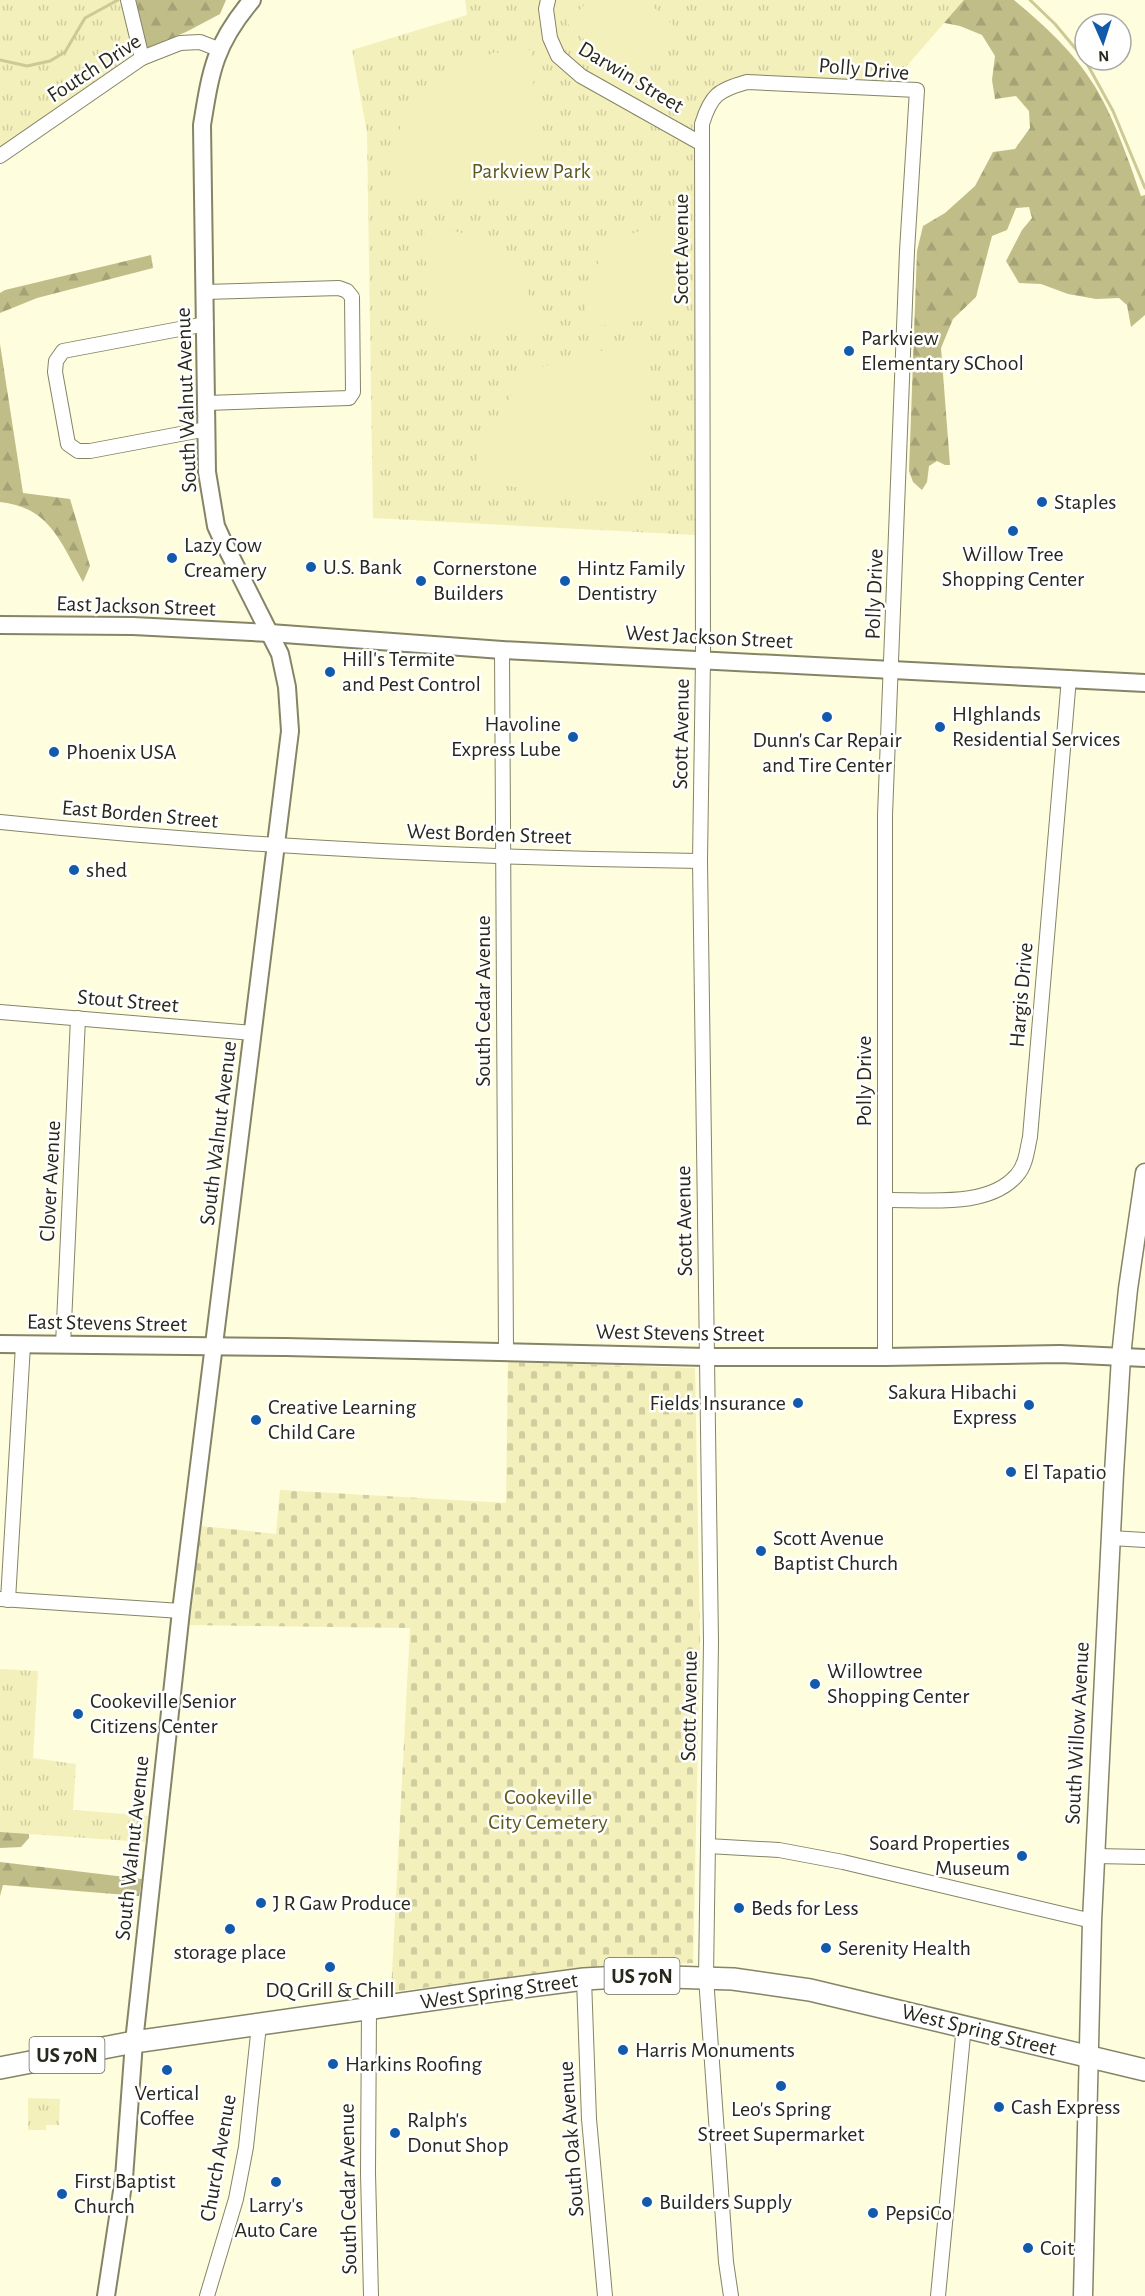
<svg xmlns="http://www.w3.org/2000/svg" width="1145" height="2296" viewBox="0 0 1145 2296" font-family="'Alegreya Sans',sans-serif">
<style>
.forest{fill:url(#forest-firs)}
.cemetery{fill:url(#cemetery-stones)}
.park{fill:url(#park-tufts)}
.pitch{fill:#f3f0bb}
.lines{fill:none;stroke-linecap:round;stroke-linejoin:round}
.stream{stroke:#ccc994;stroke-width:3}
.minor-casing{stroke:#858467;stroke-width:16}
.tertiary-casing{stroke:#858467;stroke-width:20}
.secondary-casing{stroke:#858467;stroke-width:21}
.primary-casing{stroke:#858467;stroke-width:24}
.minor{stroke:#fff;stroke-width:14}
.tertiary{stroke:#fff;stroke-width:16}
.secondary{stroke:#fff;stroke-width:18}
.primary{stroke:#fff;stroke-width:21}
.poi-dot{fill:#135aaa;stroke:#fff;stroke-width:2}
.labels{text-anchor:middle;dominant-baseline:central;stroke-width:5;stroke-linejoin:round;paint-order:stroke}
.shield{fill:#fff;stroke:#686860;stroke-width:1.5}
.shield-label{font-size:21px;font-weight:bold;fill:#28281c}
.street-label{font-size:22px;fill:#28281c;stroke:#fff}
.park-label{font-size:22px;fill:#5d591d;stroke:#fff}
.poi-label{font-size:22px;fill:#28281c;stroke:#fff;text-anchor:start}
</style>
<defs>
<pattern id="forest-firs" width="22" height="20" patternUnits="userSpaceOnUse" patternTransform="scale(1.5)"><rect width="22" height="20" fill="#c0bd89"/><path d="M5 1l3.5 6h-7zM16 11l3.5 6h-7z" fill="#a5a276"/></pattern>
<pattern id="cemetery-stones" width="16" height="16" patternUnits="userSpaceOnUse" patternTransform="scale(1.5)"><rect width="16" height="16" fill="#f3f0bb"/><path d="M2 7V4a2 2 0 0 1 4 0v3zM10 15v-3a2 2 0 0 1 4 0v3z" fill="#d0cea0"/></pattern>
<pattern id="park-tufts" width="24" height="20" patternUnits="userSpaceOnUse" patternTransform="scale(1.5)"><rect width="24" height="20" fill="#f3f0bb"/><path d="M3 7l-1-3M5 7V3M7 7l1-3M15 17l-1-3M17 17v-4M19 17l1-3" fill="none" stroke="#d0cea0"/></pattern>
</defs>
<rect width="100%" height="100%" fill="#fefddd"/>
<g class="forest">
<path d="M0,0H226L220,14L186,32L147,48L0,149Z"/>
<path d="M826,0H1014C1043,24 1074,52 1094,85C1113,115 1129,161 1141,196L1145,195V315L1131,327L1127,305L1119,298L1096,299L1068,294L1041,284L1019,283L1006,261L1022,230L1032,218L1029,207L1016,208L1007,230L992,236L976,297L953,319L941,348L950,465H945L937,461L929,466L927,482L922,490L913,482L909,471L917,251L923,226L945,213L975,186L993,152L1015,149L1030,128L1029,111L1016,96L995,99L992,80L995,56L982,35L960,26Z"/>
<path d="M151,255L153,268L37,298L0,313V293L5,290Z"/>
<path d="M0,344L23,493L70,499L90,566L83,582C61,543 50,507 0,502Z"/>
<path d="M0,1815L29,1817V1838L21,1847L0,1848Z"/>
<path d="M0,1862L142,1879L139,1896L3,1885L0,1896Z"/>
</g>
<path class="cemetery" d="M508,1362L695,1368L700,1642L693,1963L570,1969L391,1992L410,1628L189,1625L201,1526L276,1534L280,1490L506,1503Z"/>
<g class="park">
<path d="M0,0H129L142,58L0,158Z"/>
<path d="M465,0H964L892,83C862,82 740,70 721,83C706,93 700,108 694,124L695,535L373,518L367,133L352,50L467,15Z"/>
<path d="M0,1669L38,1671L33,1758L76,1764L73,1810L149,1816L145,1842L0,1832Z"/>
<path d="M28,2098L60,2099L59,2125H46V2130H28Z"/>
</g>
<g class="pitch">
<path d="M589,0H646L679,31L629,83L567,23Z"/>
<path d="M532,50L538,192L531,199L391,194L392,148L407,113L420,96L434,84L493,53Z"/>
<path d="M659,226H677L679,287L683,293V313L675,320H649L586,327C583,273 603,236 659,226Z"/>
<path d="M424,230C491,226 529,264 537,329L442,336L430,327Z"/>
<path d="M649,349L644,486L635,499L618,504L467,479L494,425L519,381L528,373L538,368L597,351Z"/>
</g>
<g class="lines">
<g class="stream">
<path d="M1030,0L1055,24L1085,60"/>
<path d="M0,60L27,66L50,61L65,52L85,18L118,0"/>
<path d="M1085,60L1113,111L1145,188"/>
</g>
<g class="minor-casing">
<g id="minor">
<path d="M128,0L142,58"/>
<path d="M548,0L546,9L550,38L558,56L581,76L702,144"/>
<path d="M0,156L142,58L180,43L200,42L218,49"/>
<path d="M205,292L339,288L347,291L352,297L353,392L349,398L207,403"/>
<path d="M206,324L63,351L56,361L55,372L68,444L78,451H90L207,429"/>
<path d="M502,650L506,1352"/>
<path d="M0,822C233,846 466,858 700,861"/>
<path d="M0,1012L253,1033"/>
<path d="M885,1200C925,1199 988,1209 1017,1175C1026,1165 1027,1150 1030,1137L1069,678"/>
<path d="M63,1345L78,1018"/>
<path d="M1111,1538L1145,1540"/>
<path d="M0,1599L181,1611"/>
<path d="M8,1600L23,1345"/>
<path d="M708,1846L779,1850L843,1862L1092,1921"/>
<path d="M1095,1856L1145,1857"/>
<path d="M584,1979L589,2119L605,2296"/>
<path d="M369,2009L368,2173L371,2296"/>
<path d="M207,2296L236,2199L246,2147L259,2025"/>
<path d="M731,2296L726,2262L706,1977L711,1642L700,861L703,659L702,124C711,95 718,90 747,82L917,90L907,251L885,815V1357"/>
<path d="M938,2296L964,2025"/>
</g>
</g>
<g class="tertiary-casing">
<g id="tertiary">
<path d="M0,625L133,626L270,633L502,650L1145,683"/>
<path d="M0,1344L286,1347L706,1357H885L1060,1354L1145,1358"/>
<path d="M106,2296L124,2178L134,2042L181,1611L290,731L287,687L280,654L221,537L216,526L207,472L202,125C211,69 215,44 252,0"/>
</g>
</g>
<g class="secondary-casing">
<path id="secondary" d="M1083,2296L1092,1921L1114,1473L1121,1357L1128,1289L1145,1173"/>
</g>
<g class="primary-casing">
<path id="primary" d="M0,2068L134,2042L485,1992L584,1979L638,1976L733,1979L810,1990L1145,2070"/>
</g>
<use href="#minor" class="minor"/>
<use href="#tertiary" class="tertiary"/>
<use href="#secondary" class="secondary"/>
<use href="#primary" class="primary"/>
</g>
<g class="poi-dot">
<circle cx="849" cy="351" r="6"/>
<circle cx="1042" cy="502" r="6"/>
<circle cx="1013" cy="531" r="6"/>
<circle cx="172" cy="558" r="6"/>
<circle cx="311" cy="567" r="6"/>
<circle cx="421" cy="581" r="6"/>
<circle cx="565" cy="581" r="6"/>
<circle cx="330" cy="672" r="6"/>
<circle cx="827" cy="717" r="6"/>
<circle cx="940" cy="727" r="6"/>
<circle cx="573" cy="737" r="6"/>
<circle cx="54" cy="752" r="6"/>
<circle cx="74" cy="870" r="6"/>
<circle cx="798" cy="1403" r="6"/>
<circle cx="1029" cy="1405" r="6"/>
<circle cx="256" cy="1420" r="6"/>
<circle cx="1011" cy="1472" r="6"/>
<circle cx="761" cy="1551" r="6"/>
<circle cx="815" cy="1684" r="6"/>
<circle cx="78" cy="1714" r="6"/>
<circle cx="1022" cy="1856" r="6"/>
<circle cx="261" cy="1903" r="6"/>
<circle cx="739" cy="1908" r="6"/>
<circle cx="230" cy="1929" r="6"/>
<circle cx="826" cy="1948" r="6"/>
<circle cx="330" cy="1967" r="6"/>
<circle cx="623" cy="2050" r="6"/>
<circle cx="333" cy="2064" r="6"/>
<circle cx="167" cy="2070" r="6"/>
<circle cx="781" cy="2086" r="6"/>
<circle cx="999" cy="2107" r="6"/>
<circle cx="395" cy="2133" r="6"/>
<circle cx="276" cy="2182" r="6"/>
<circle cx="62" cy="2194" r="6"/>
<circle cx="647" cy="2202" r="6"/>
<circle cx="873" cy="2213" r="6"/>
<circle cx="1028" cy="2248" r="6"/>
</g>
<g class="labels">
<g class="shield">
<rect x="604.5" y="1958" width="75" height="36" rx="4.5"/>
<rect x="29.5" y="2037" width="75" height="36" rx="4.5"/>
</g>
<g class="shield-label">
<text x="642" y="1976">US 70N</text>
<text x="67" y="2055">US 70N</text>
</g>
<g class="street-label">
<text transform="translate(94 68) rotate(-33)">Foutch Drive</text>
<text transform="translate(864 69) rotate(5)">Polly Drive</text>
<text transform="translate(631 77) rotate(31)">Darwin Street</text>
<text transform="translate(681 249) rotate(-90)">Scott Avenue</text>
<text transform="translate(186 400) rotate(-92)">South Walnut Avenue</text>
<text transform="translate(874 594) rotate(-88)">Polly Drive</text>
<text transform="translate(136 606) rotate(2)">East Jackson Street</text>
<text transform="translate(709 637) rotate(3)">West Jackson Street</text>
<text transform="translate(681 734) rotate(-89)">Scott Avenue</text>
<text transform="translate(140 814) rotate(5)">East Borden Street</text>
<text transform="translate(489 834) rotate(2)">West Borden Street</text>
<text transform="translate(1021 995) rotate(-85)">Hargis Drive</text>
<text transform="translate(128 1001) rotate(5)">Stout Street</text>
<text transform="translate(483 1001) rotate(-90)">South Cedar Avenue</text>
<text transform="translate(864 1081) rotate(-90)">Polly Drive</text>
<text transform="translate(218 1133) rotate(-83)">South Walnut Avenue</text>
<text transform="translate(50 1181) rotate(-87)">Clover Avenue</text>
<text transform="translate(684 1221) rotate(-91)">Scott Avenue</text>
<text transform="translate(107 1323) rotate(1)">East Stevens Street</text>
<text transform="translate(680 1333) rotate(1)">West Stevens Street</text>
<text transform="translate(689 1706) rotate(-89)">Scott Avenue</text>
<text transform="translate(1077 1733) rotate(-87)">South Willow Avenue</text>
<text transform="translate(132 1848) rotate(-84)">South Walnut Avenue</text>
<text transform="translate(499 1991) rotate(-8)">West Spring Street</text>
<text transform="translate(979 2030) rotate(14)">West Spring Street</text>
<text transform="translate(571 2139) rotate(-94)">South Oak Avenue</text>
<text transform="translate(218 2158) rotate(-80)">Church Avenue</text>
<text transform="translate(348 2189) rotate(-91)">South Cedar Avenue</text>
</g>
<g class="park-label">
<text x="531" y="171">Parkview Park</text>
<text x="548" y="1797">Cookeville<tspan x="548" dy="25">City Cemetery</tspan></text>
</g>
<g class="poi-label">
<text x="861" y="338">Parkview<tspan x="861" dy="25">Elementary SChool</tspan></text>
<text x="1054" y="502">Staples</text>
<text x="184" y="545">Lazy Cow<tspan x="184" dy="25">Creamery</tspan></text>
<text x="1013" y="554" text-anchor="middle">Willow Tree<tspan x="1013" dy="25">Shopping Center</tspan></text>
<text x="323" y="567">U.S. Bank</text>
<text x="433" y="568">Cornerstone<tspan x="433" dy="25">Builders</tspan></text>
<text x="577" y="568">Hintz Family<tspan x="577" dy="25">Dentistry</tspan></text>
<text x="342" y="659">Hill's Termite<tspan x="342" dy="25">and Pest Control</tspan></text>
<text x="952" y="714">HIghlands<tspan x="952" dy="25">Residential Services</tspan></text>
<text x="561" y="724" text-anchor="end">Havoline<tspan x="561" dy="25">Express Lube</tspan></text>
<text x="827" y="740" text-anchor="middle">Dunn's Car Repair<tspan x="827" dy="25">and Tire Center</tspan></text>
<text x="66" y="752">Phoenix USA</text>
<text x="86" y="870">shed</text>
<text x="1017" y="1392" text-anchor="end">Sakura Hibachi<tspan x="1017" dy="25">Express</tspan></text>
<text x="786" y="1403" text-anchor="end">Fields Insurance</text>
<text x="268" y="1407">Creative Learning<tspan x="268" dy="25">Child Care</tspan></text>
<text x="1023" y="1472">El Tapatio</text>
<text x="773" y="1538">Scott Avenue<tspan x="773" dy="25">Baptist Church</tspan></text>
<text x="827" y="1671">Willowtree<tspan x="827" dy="25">Shopping Center</tspan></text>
<text x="90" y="1701">Cookeville Senior<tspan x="90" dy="25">Citizens Center</tspan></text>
<text x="1010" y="1843" text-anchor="end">Soard Properties<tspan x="1010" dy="25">Museum</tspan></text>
<text x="273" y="1903">J R Gaw Produce</text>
<text x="751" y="1908">Beds for Less</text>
<text x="838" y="1948">Serenity Health</text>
<text x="230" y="1952" text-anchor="middle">storage place</text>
<text x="330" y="1990" text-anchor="middle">DQ Grill &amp; Chill</text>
<text x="635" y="2050">Harris Monuments</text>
<text x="345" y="2064">Harkins Roofing</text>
<text x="167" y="2093" text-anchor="middle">Vertical<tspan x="167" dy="25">Coffee</tspan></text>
<text x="1011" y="2107">Cash Express</text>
<text x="781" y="2109" text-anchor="middle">Leo's Spring<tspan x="781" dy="25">Street Supermarket</tspan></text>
<text x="407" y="2120">Ralph's<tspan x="407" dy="25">Donut Shop</tspan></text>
<text x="74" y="2181">First Baptist<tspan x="74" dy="25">Church</tspan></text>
<text x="659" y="2202">Builders Supply</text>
<text x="276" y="2205" text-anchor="middle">Larry's<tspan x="276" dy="25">Auto Care</tspan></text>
<text x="885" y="2213">PepsiCo</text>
<text x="1040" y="2248">Coit</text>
</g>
</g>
<g transform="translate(1103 42) rotate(177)"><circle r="28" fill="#ffffff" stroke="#a9a9a4" stroke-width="1.5"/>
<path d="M0-4.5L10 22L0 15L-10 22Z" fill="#135aaa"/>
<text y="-9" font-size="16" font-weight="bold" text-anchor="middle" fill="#28281c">N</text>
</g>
</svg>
